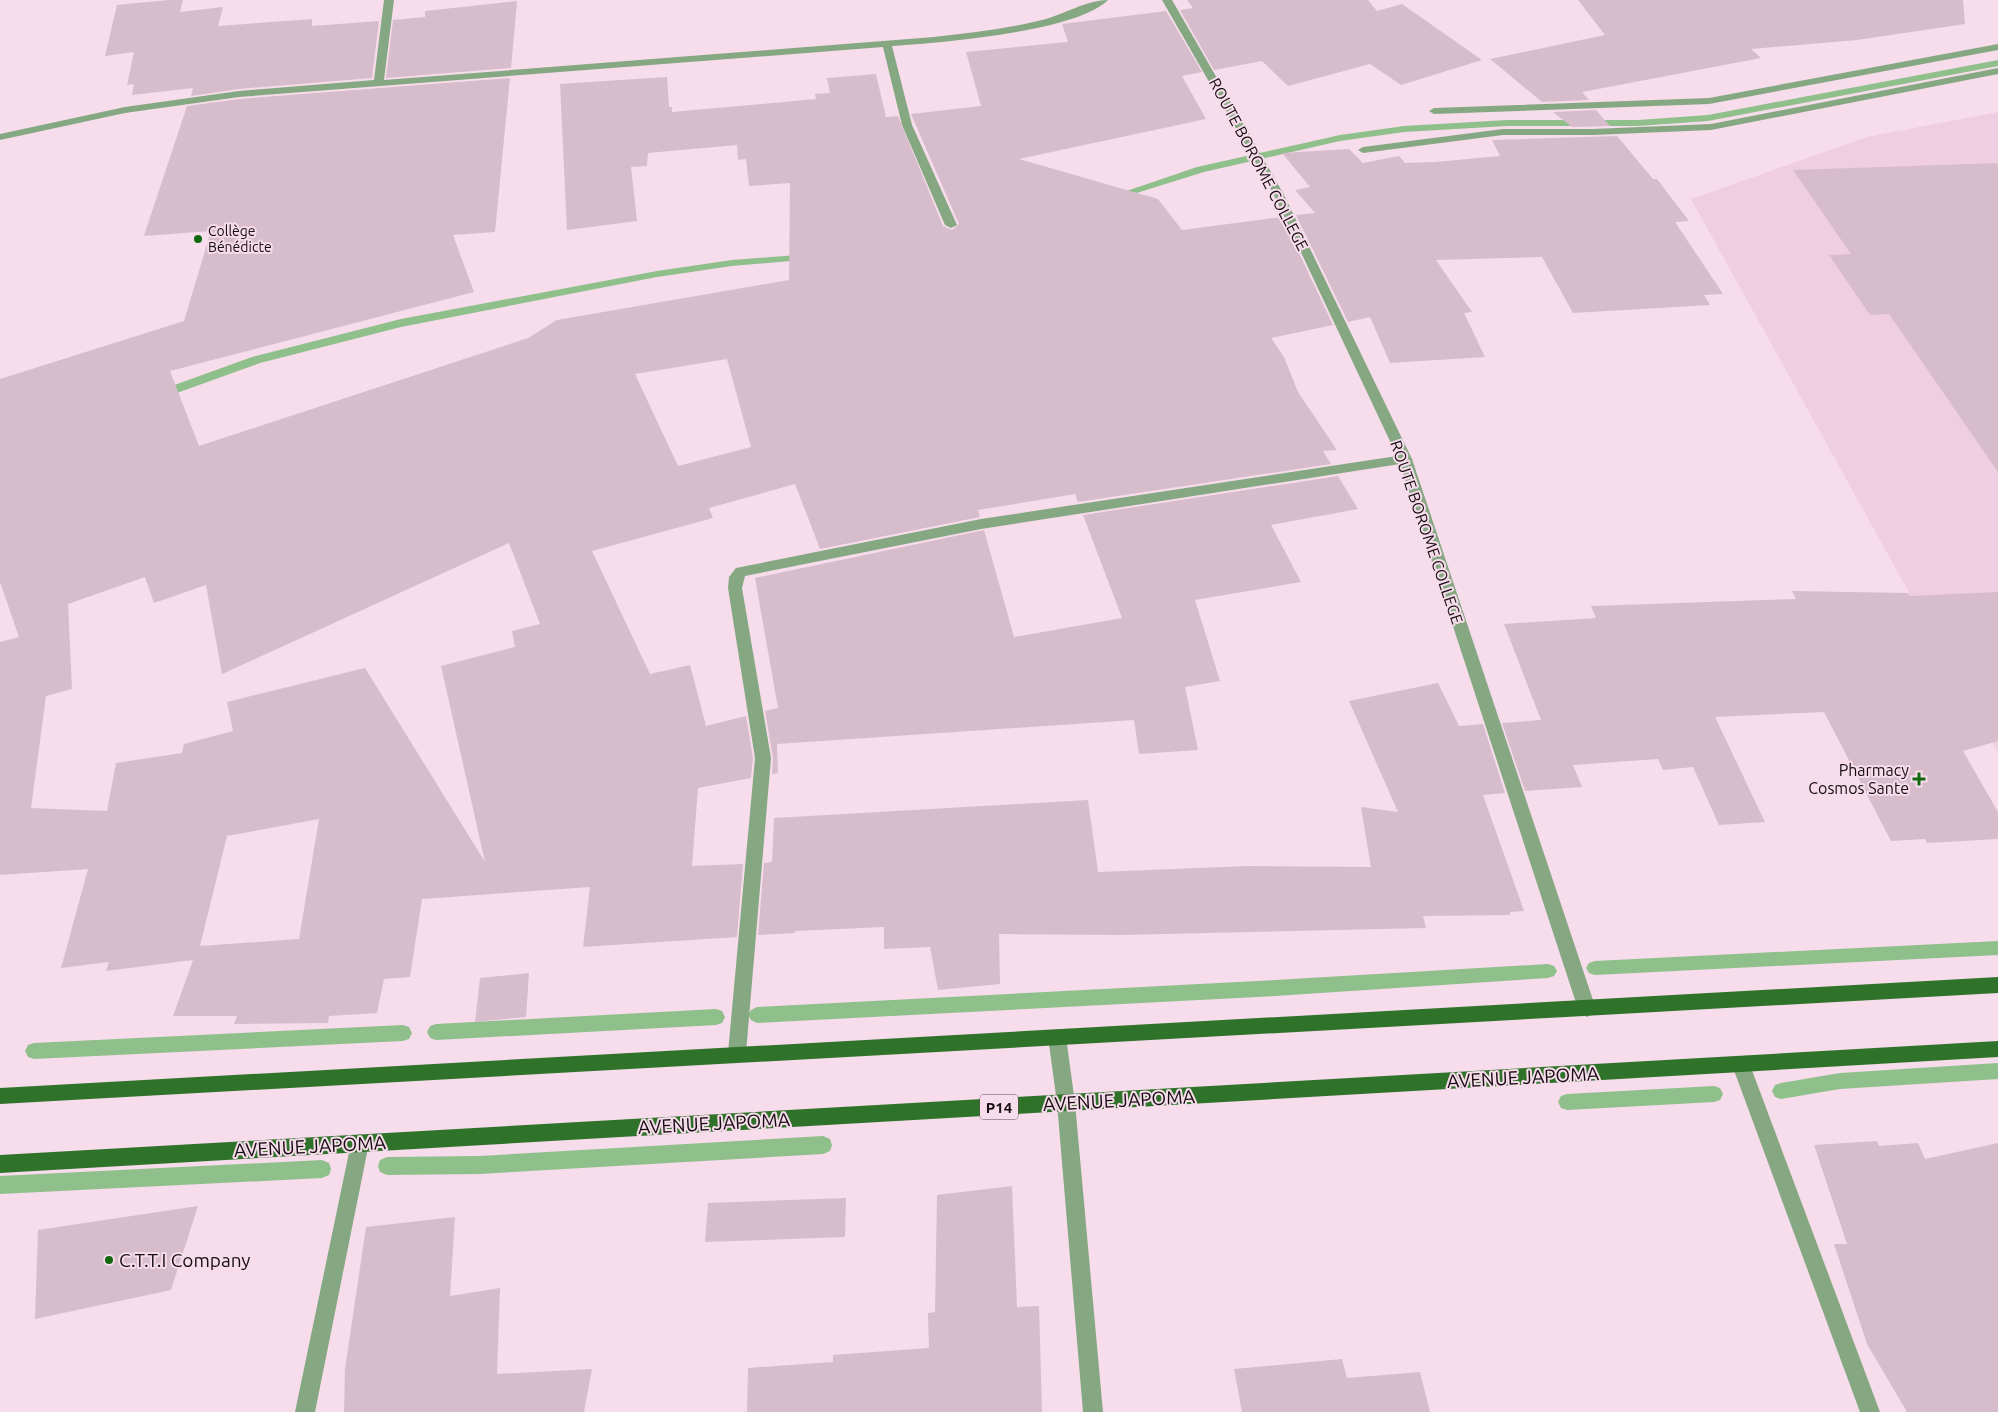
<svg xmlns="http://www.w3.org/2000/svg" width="1998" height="1412" viewBox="0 0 1998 1412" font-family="Ubuntu,sans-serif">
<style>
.built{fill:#f0cee2}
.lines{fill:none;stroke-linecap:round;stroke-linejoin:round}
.stream{fill:#8fc08b;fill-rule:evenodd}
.building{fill:#d7bdcc;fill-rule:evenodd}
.minor{fill:#85a882;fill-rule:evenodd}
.major{fill:#2f732a;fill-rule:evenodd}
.poi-dot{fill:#10680d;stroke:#f7dceb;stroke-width:2}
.labels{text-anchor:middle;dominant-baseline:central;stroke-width:4;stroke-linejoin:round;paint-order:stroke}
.far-poi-label{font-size:14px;fill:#160d12;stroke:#f7dceb;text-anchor:start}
.shield{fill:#f7dceb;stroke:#5a4b53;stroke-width:1}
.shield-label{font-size:15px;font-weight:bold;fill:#160d12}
.street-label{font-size:16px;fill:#160d12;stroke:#f7dceb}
.poi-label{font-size:16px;fill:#160d12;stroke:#f7dceb;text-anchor:end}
.near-street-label{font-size:19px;fill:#160d12;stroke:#f7dceb}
.near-poi-label{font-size:19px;fill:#160d12;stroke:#f7dceb;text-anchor:start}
</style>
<rect width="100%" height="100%" fill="#f7dceb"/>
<path class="built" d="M1998,112V753L1691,199L1867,137Z"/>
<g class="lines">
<g class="stream">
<path d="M1998,60V66L1708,121L1638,126H1507L1404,132L1340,141L1204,172L1114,200L1109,197L1197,167L1340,135L1404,126L1507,120H1638L1708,115Z"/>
<path d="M810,254L814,255V259L732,266L657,277L401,327L260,363L163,398H155L153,395L155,392L252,357L401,319L657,271L732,260Z"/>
<path d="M1998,941V955L1595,975L1589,973L1586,968L1589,963L1595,961Z"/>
<path d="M1548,964L1554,966L1557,971L1554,976L1548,978L1275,996L757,1023L751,1020L748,1015L751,1010L757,1007L1275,980Z"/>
<path d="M716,1009L722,1011L725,1017L722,1023L716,1025L436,1040L430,1038L427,1032L430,1026L436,1024Z"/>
<path d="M403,1025L409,1027L412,1033L409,1039L403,1041L34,1059L28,1057L25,1051L28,1045L34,1043Z"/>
<path d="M1998,1063V1079L1840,1089L1781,1099L1775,1097L1772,1091L1775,1085L1781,1083L1840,1073Z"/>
<path d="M1714,1086L1720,1088L1723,1094L1720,1100L1714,1102L1567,1110L1561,1108L1558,1102L1561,1096L1567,1094Z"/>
<path d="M823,1136L830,1139L832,1145L830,1151L823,1154L480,1174L387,1175L380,1172L378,1166L380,1160L387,1157L480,1156Z"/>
<path d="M322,1160L329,1163L331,1169L329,1175L322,1178L0,1194V1176Z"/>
</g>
</g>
<g class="building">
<path d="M169,0H183L180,12L223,7L218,26L312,19V26L379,21L372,78L239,89L191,96L193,88L132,95L134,84L127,85L134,52L105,56L117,5Z"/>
<path d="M1187,0H1368L1377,11L1402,4L1482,60L1401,85L1370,64L1288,86L1262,61L1214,70L1180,10L1193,8Z"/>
<path d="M1578,0H1963L1965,24L1857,40L1751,49L1761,58L1582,92L1589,100L1542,102L1490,59L1605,35Z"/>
<path d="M517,1L511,68L386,78L393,20L425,17V11Z"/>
<path d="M1166,11L1202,72L1182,76L1206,119L1019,159L1158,199L1182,230L1282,217L1333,325L1271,338L1284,357L1298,392L1337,450L1323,451L1331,464L1078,502L1075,494L978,510L980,517L820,549L795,484L709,508L713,518L592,551L650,674L690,665L706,726L746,716L753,758L751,778L698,788L692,866L743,864L737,937L583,947L590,887L422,899L410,977L384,979L377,1013L329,1016L328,1023L234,1024L237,1016H173L193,960L106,971L109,962L61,968L88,869L0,875V642L19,637L0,582V379L184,321L211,231L144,236L187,106L239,99L510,78L495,232L453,235L474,292L170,371L199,446L528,338L557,320L789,280L790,183L749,186L746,159L738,160L737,145L648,153L647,166L631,167L637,221L567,230L560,84L667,77L669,107H672V112L816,99L815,94L830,93L827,78L876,74L886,117L898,116L943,226L952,230L959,224L911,114L981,106L966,52L1068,42L1062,24ZM727,359L751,447L678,466L635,374ZM509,543L540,624L512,631L515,647L441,666L485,862L365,668L227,702L233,731L184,744L182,753L116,763L107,811L31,808L46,696L72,689L68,604L145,577L154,603L206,585L222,674ZM319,819L299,939L200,946L227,836Z"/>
<path d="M1596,110L1610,126L1572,127L1553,112Z"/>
<path d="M1617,136L1653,179H1657L1689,221L1675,222L1723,294L1704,295L1710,305L1573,313L1542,257L1436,260L1472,312L1464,313L1485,357L1390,363L1370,317L1348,322L1296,215L1315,213L1295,190L1310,187L1282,153L1349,149L1363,163L1399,156L1405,163L1435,162L1500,156L1492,140Z"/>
<path d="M1998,163V472L1889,314L1870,315L1829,255L1851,254L1793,170Z"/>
<path d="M1338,476L1358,509L1271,525L1301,582L1195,600L1220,681L1185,687L1198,750L1139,754L1134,720L777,744L778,773L772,774L773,758L765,711L778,708L755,578L984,530L1014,637L1122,618L1083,515Z"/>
<path d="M1792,591L1908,593L1910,596L1998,592V741L1963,751L1998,812V839L1927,843L1925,839L1891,841L1824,712L1715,717L1765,822L1719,825L1693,767L1663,770L1658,759L1573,765L1582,787L1525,791L1502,723L1541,720L1504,624L1596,618L1591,606L1796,599Z"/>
<path d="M1438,683L1459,726L1483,724L1505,793L1483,795L1524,911L1510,912V915L1423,916L1426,928L1121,935L999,934L1000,984L938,990L930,947L884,949V927L795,931V933L758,935L764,863L772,862L774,818L1088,800L1098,872L1249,866L1371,867L1361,807L1398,812L1349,701Z"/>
<path d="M529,973L526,1017L475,1022L480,978Z"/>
<path d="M1877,1141L1879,1146L1918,1143L1925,1159L1998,1143V1412H1907L1867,1344L1834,1244H1847L1814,1145Z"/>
<path d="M1012,1186L1017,1307L1039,1306L1042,1412H747L748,1368L833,1362V1355L929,1348L928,1313L935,1312L937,1195Z"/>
<path d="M846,1198L845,1237L705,1242L708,1203Z"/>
<path d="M198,1206L171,1290L35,1319L38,1230Z"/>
<path d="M455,1217L450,1296L500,1288L497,1374L592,1369L584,1412H344L345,1369L366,1227Z"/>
<path d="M1342,1359L1347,1378L1420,1372L1430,1412H1242L1234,1369Z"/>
</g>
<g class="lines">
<g class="minor">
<path d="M384,0H394L384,80L934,37C970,33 1006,29 1042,20C1063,15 1086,0 1108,0C1076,32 939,43 892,46L912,125L957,225L951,228L945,225L902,125L883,47L239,97L125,113L0,140V134L125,107L239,91L374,80Z"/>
<path d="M1162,0H1172L1283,193L1412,459L1596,1009L1593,1014L1587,1017L1581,1014L1578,1009L1400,464L981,529L745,576L742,588L771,758L746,1053L743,1059L737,1061L731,1059L728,1053L755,758L728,588L729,577L736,568L981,519L1397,456L1273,193Z"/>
<path d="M1998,44V50L1709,104L1434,114L1429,111L1434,108L1709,98Z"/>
<path d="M1998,68V74L1711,130L1593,135H1503L1363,153L1358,150L1363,147L1503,129H1593L1711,124Z"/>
<path d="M1057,1029L1063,1031L1066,1037L1075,1103L1103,1412H1083L1057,1103L1048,1037L1051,1031Z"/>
<path d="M1741,1057L1747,1059L1750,1065L1880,1412H1860L1732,1065L1735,1059Z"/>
<path d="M360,1134L367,1137L369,1143L315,1412H295L351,1143L353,1137Z"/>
</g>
<g class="major">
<path d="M1998,977V993L0,1104V1088Z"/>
<path d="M1998,1041V1057L0,1173V1155Z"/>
</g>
</g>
<g class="poi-dot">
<circle cx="198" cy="239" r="5"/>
<path d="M1916.5 771.5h5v5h5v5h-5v5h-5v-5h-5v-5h5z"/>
<circle cx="109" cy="1260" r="5"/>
</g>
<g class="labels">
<g class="far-poi-label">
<text x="208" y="231">Collège<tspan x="208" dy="16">Bénédicte</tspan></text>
</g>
<rect class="shield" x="980" y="1094.5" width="38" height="25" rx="4"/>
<g class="shield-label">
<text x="999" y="1107">P14</text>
</g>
<g class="street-label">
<text transform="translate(1259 164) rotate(62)">ROUTE BOROME COLLEGE</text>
<text transform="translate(1427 532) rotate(71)">ROUTE BOROME COLLEGE</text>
</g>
<g class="poi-label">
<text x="1909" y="770">Pharmacy<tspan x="1909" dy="18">Cosmos Sante</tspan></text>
</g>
<g class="near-street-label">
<text transform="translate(1523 1077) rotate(-3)">AVENUE JAPOMA</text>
<text transform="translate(1119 1100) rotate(-3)">AVENUE JAPOMA</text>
<text transform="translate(714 1123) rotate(-3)">AVENUE JAPOMA</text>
<text transform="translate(310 1146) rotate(-3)">AVENUE JAPOMA</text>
</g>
<g class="near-poi-label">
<text x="119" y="1260">C.T.T.I Company</text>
</g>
</g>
</svg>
